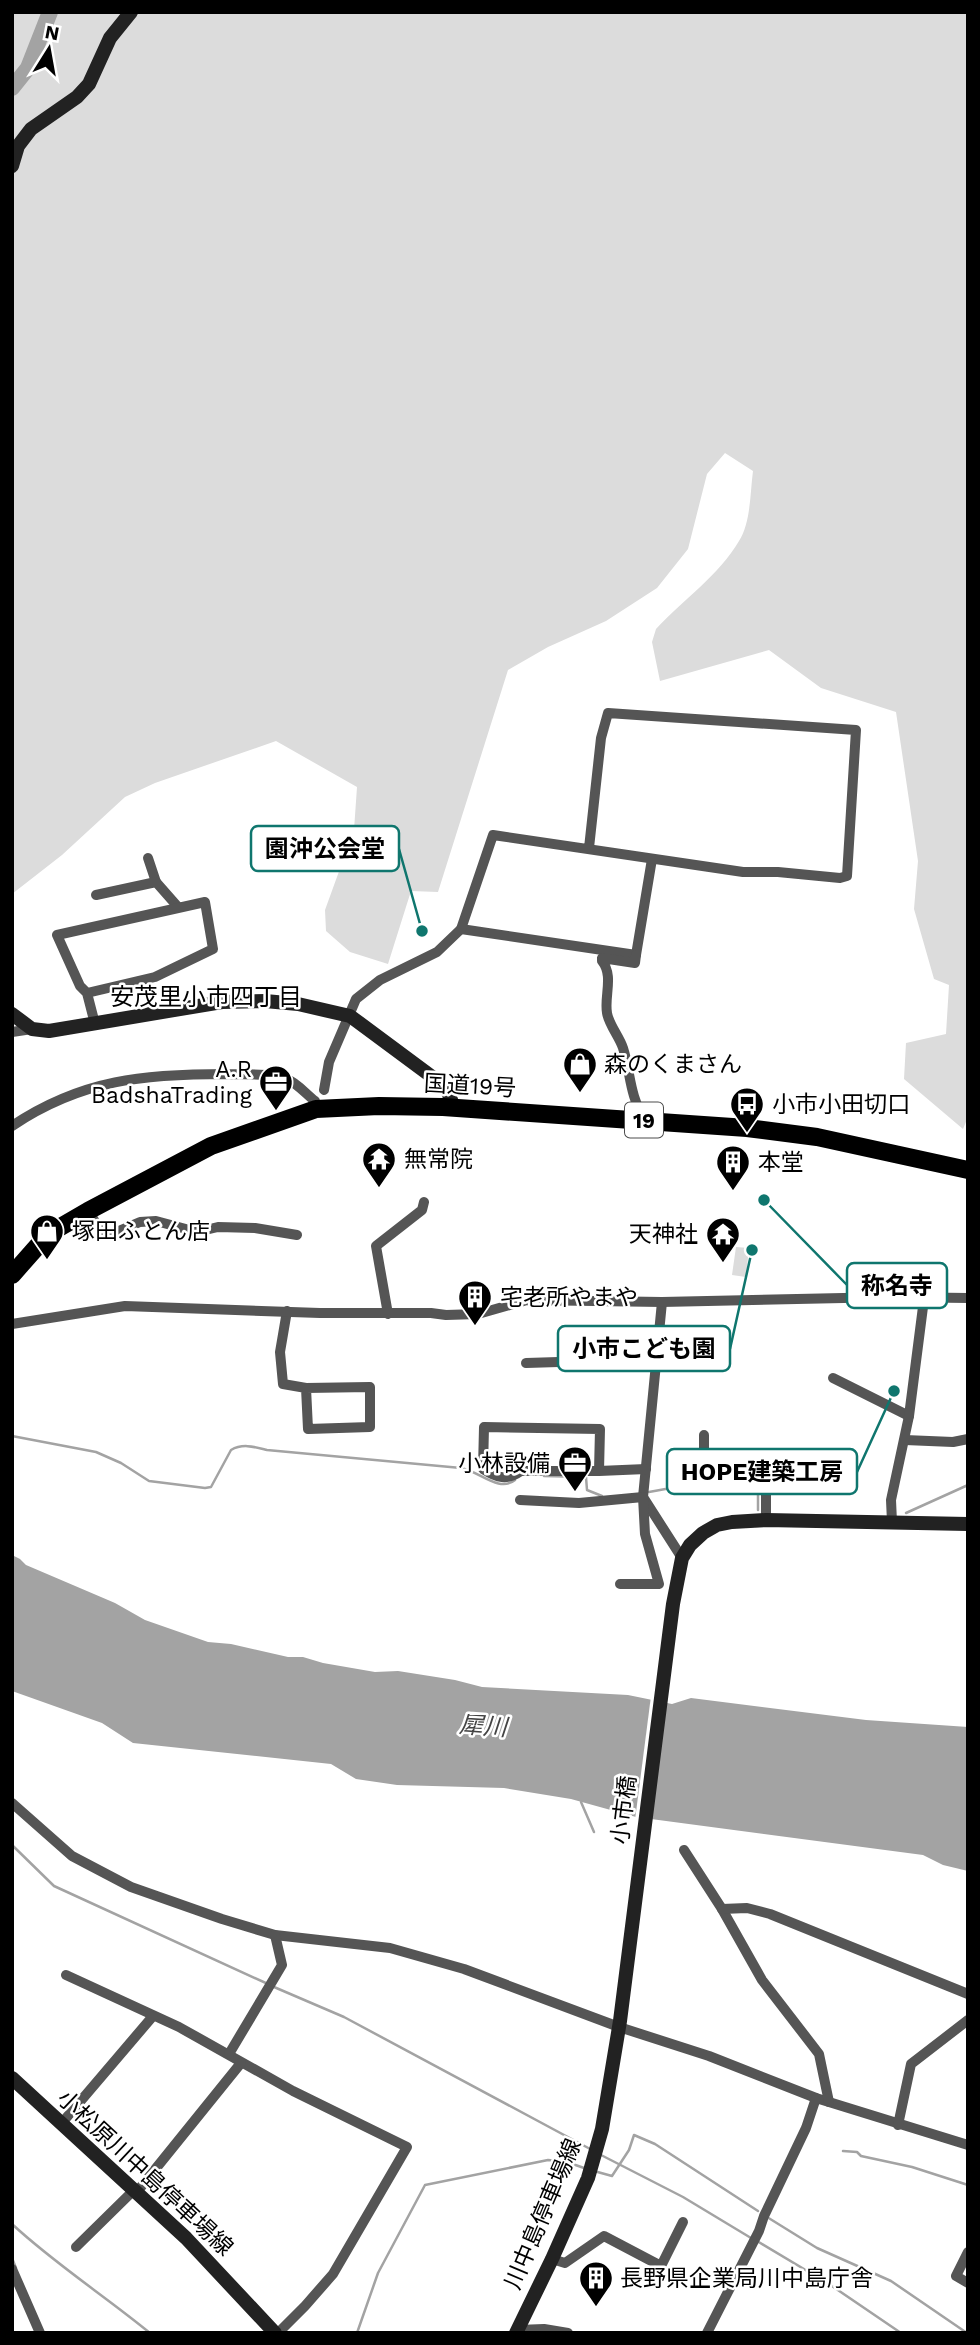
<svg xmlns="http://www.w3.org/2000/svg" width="980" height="2345" viewBox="0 0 980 2345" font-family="'Work Sans','Noto Sans JP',sans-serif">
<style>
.green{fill:#dcdcdc}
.water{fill:#a3a3a3}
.pier{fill:#fff}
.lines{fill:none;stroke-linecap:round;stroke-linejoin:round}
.stream{stroke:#a3a3a3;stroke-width:2.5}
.river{stroke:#a3a3a3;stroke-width:16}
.minor{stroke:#555;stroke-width:10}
.secondary{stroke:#222;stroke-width:14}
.trunk{stroke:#000;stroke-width:18}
.labels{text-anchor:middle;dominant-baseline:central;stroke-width:5;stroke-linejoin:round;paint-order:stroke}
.shield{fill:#fff;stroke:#4c4c4c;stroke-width:2}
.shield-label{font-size:21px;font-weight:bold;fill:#000}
.poi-label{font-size:23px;fill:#000;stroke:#fff;text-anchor:start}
.street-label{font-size:23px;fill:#000;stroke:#fff}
.neighbourhood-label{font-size:24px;fill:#000;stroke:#fff}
.water-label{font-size:24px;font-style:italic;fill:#444;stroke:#fff}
.leader{fill:none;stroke:#0f766e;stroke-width:2.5}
.callout-dot{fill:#0f766e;stroke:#fff;stroke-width:2.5}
.callout{fill:#fff;stroke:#0f766e;stroke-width:2.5}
.callout-label{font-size:24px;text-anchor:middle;font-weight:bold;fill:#000}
</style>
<rect width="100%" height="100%" fill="#fff"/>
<g class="green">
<path d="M12,12H968V1117L963,1129L904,1079L906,1043L946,1034L949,985L934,979L914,909L918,861L896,712L821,688L769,650L660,681L652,642L656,629C682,601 720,574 739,541C751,522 750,493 753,471L725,453L707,474L688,549L657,588L606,621L548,647L508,670L438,892L411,891L388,964L350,952L326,931L325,910L354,830L357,787L276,741L155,783L125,797L62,855L12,894Z"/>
<path d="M736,1247L749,1248L746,1277L732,1275Z"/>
</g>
<path class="water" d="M12,1555L20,1559L26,1565L115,1603L145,1620L208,1642L231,1644L288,1657H303L323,1663L375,1672L398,1671L455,1680L482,1687L628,1695L672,1704L691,1698L866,1720L968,1727V1871L943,1865L923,1855L636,1817L571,1799L504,1788L397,1785L356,1779L331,1764L133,1743L102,1723L12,1691Z"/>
<path class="pier" d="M651,1696L665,1699L649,1822L635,1820Z"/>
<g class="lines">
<g class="stream">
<path d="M12,1436L96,1452L121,1463L149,1481L205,1488L211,1487L231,1450C243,1443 255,1447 267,1450L461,1468C479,1471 499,1493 515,1480"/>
<path d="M544,1476L586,1477L587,1490L602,1496"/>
<path d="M649,1492L753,1473L758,1477V1510"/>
<path d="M906,1513L968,1485"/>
<path d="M581,1802L594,1832"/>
<path d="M12,1845L54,1886L268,1984"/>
<path d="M274,1987L344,2017L592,2150"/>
<path d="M843,2151L857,2152L861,2156L912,2167L968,2185"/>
<path d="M601,2155L683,2197L751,2238"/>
<path d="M594,2171L612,2176L629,2150L634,2135L655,2144L758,2211"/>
<path d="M767,2217L817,2248L891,2281L967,2333"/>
<path d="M12,2224C55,2264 105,2296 150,2333"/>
<path d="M757,2241L829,2284L901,2333"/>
<path d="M12,2258L16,2268"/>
<path d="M357,2333L378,2273L425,2185L548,2160L567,2162L584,2168"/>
</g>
<path class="river" d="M12,88L28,68L50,12"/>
<g class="minor">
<path d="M148,858L156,882"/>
<path d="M96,895L156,882L178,907"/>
<path d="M461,929L636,955L652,859"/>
<path d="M636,955L635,963L602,958V961C614,976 604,996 607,1013C609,1025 619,1036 623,1048C631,1074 629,1095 645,1120"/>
<path d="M87,993L155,977L213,949L205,902L57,935L80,986L87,993L95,1024"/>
<path d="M12,1032L32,1029"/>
<path d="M324,1090L329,1062L356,999L380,980L437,952L461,929L493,835L743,872H778L840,878L847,876L856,730L608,713L601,738L589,848"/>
<path d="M12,1126C82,1079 145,1074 227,1074C240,1075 274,1073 285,1078C296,1082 306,1094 315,1101L316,1109"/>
<path d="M88,1211L103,1234L109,1235L140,1222L156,1221L197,1232L218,1227L255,1228L297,1235"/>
<path d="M662,1302L643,1497L682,1558"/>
<path d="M287,1311L280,1352L283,1384L306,1388L370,1387V1427L308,1429L306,1388"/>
<path d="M388,1314L376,1246L422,1210L424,1202"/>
<path d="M12,1324L125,1306L320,1313H431L446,1315L478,1314L527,1300L662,1302L890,1297L968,1298"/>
<path d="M526,1363L591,1361L657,1363"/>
<path d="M833,1378L909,1416"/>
<path d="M704,1435V1473L766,1461V1520"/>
<path d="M905,1440L953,1442L968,1439"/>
<path d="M766,1470L834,1471L836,1458"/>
<path d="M599,1471L600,1429L484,1427L483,1469C497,1478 507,1481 521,1471H599L646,1469"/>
<path d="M520,1500L579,1503L643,1497L645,1534L659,1584H620"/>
<path d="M892,1522L891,1500L909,1416L924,1299"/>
<path d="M12,1803L72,1856L131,1887L222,1919L275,1935L390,1948L464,1969L619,2027L709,2056L816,2098L968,2145"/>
<path d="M684,1850L722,1909L762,1980L819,2054L829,2102"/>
<path d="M722,1909L747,1908L770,1914L968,1994"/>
<path d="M66,1975L179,2027L293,2091L407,2147L333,2274L305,2306L278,2333"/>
<path d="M229,2054L282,1965L275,1935"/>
<path d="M61,2124L153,2016"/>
<path d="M898,2125L911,2064L968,2020"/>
<path d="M136,2193L241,2063"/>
<path d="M76,2247L133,2191"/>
<path d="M968,2252L956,2276L968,2283"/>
<path d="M552,2259L565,2263L604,2236L661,2266L683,2222"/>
<path d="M12,2269L40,2333"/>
<path d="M518,2330L544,2329L568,2333"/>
<path d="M707,2333L759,2231L764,2216L806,2128L816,2098"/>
</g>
<g class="secondary">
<path d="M12,166L18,146L31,129L77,97L89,84L110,38L131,12"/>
<path d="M12,1014L32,1029L49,1031L222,1002L265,1001L298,1004L350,1016L435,1079L448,1092L454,1108"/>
<path d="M12,2078L186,2238L275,2333"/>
<path d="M516,2333L552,2259L588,2178L602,2129L620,2021L673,1604L682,1558L690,1545L703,1533L717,1525L732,1522L766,1520L968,1524"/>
</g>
<path class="trunk" d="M12,1275L42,1241L57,1229L88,1211L211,1146L316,1109L379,1106L443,1107L747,1128L817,1137L968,1170"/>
</g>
<defs>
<g id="shop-pin" transform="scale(1.75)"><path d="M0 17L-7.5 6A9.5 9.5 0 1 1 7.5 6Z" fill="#000" stroke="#fff"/><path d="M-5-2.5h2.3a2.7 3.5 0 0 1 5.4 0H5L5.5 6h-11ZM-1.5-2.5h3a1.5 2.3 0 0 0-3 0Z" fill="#fff"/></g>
<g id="office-pin" transform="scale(1.75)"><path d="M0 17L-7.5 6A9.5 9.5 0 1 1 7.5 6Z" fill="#000" stroke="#fff"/><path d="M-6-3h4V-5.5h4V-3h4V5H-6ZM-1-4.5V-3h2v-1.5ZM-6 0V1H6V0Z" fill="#fff"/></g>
<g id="bus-pin" transform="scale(1.75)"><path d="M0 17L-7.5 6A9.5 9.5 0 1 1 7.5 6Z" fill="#000" stroke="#fff"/><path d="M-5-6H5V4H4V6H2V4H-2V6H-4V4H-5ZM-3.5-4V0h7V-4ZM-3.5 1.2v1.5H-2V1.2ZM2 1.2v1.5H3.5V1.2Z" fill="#fff"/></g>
<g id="temple-pin" transform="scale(1.75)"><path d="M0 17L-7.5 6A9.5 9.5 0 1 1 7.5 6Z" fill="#000" stroke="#fff"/><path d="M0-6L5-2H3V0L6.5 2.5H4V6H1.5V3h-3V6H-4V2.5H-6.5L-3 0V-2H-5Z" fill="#fff"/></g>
<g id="building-pin" transform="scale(1.75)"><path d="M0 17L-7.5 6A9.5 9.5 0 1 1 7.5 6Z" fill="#000" stroke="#fff"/><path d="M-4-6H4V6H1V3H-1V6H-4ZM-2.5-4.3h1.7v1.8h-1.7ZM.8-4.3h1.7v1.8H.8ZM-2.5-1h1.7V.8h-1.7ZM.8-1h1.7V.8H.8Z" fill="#fff"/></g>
</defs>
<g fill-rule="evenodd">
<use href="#shop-pin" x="580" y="1064"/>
<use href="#office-pin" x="276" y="1082"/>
<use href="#bus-pin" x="747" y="1104"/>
<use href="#temple-pin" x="379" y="1159"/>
<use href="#building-pin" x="733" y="1162"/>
<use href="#shop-pin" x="47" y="1231"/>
<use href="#temple-pin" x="723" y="1234"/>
<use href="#building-pin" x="475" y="1297"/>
<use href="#office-pin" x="575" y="1463"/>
<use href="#building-pin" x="596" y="2278"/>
</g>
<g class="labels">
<rect class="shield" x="625" y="1102.5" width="38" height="35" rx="5"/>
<g class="shield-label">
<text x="644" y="1120">19</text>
</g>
<g class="poi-label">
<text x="604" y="1064">森のくまさん</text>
<text x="252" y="1069" text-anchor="end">A.R<tspan x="252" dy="26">BadshaTrading</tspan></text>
<text x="772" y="1104">小市小田切口</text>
<text x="404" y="1159">無常院</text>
<text x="758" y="1162">本堂</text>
<text x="72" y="1231">塚田ふとん店</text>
<text x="698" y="1234" text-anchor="end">天神社</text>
<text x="500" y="1297">宅老所やまや</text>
<text x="550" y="1463" text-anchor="end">小林設備</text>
<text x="620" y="2278">長野県企業局川中島庁舎</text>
</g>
<g class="street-label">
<text transform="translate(470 1086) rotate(3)">国道19号</text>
<text transform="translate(624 1810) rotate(-83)">小市橋</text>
<text transform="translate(145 2173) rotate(43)">小松原川中島停車場線</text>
<text transform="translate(543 2214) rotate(-67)">川中島停車場線</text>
</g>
<g class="neighbourhood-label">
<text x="206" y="997">安茂里小市四丁目</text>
</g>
<g class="water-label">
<text transform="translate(483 1726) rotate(4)">犀川</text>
</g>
</g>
<path class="leader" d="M422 931L399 849M764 1200L847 1285M752 1250L730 1349M894 1391L857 1472"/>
<g class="callout-dot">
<circle cx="422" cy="931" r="7"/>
<circle cx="764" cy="1200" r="7"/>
<circle cx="752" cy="1250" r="7"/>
<circle cx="894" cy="1391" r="7"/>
</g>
<g class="callout">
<rect x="251" y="826" width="148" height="45" rx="7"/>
<rect x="847" y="1263" width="100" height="45" rx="7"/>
<rect x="558" y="1326" width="172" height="45" rx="7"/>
<rect x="667" y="1449" width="190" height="45" rx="7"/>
</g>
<g class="callout-label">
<text x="325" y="857">園沖公会堂</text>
<text x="897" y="1294">称名寺</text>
<text x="644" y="1357">小市こども園</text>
<text x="762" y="1480">HOPE建築工房</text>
</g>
<rect width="980" height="2345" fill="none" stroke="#000000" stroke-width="28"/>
<g transform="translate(49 49) rotate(11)" stroke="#ffffff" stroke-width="5" paint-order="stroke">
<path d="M0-5L12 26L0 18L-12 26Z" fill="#000000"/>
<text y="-10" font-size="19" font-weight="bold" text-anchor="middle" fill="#000000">N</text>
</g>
</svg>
